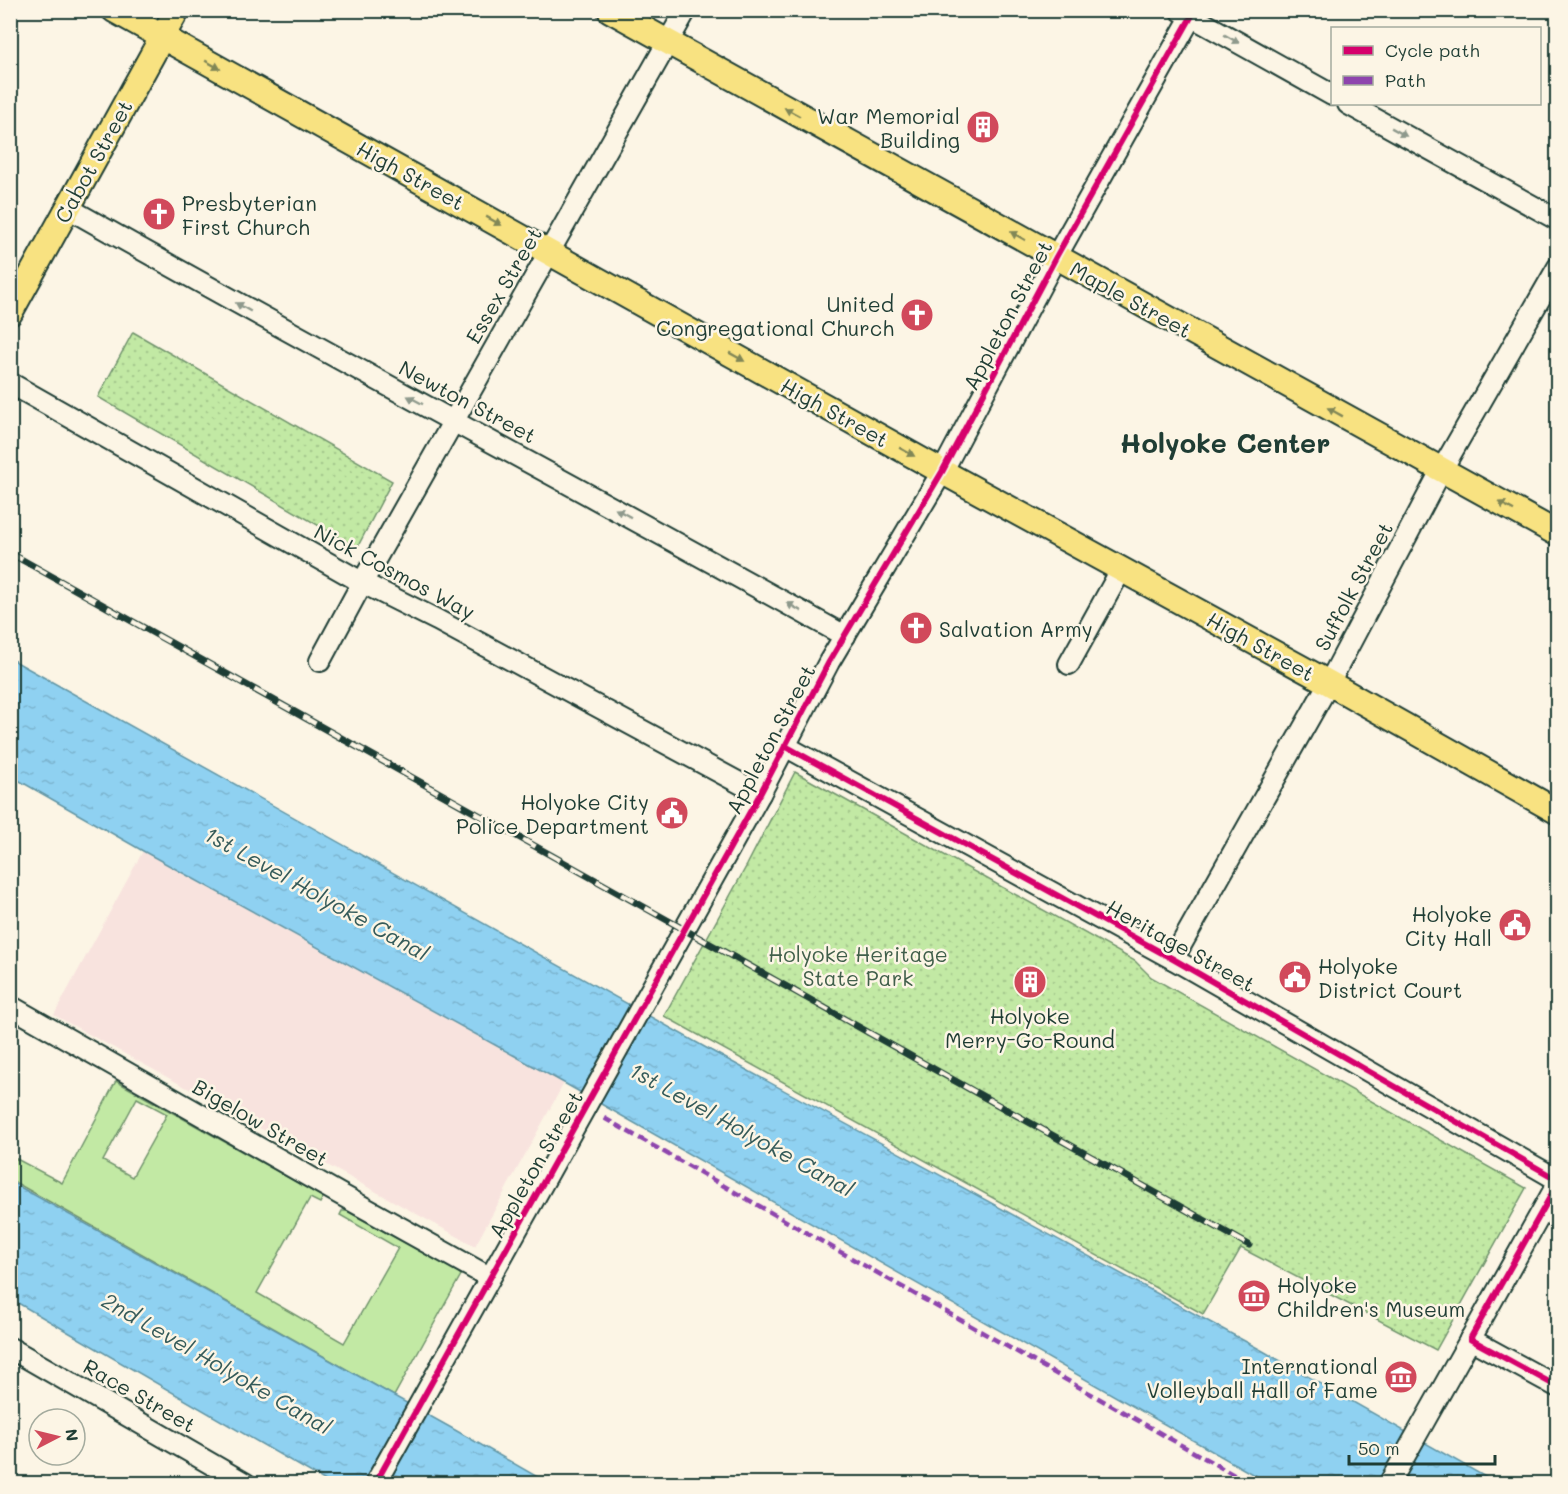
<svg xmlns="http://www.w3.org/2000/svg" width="1568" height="1494" viewBox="0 0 1568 1494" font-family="Mali,sans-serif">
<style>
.built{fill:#f8e3de}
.green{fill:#c2e9a4;stroke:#70936c;stroke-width:1.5;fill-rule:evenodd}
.park{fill:url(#park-dots);stroke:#70936c;stroke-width:1.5}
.water{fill:url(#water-ripples);stroke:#6296a5;stroke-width:1.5}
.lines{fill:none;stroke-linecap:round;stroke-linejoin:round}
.minor-casing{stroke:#1f3d34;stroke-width:24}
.major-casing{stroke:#1f3d34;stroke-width:28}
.minor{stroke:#fcf5e5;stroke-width:20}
.major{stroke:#f8e281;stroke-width:24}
.rail-casing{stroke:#1f3d34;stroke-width:7}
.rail{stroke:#fcf5e5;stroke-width:4.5;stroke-dasharray:14;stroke-linecap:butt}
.quiet{stroke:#8e44ad;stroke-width:4.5;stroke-dasharray:9 4.5;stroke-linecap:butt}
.cycleway-casing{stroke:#fcf5e5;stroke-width:10}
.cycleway{stroke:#d6006c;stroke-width:6}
.oneway{fill:#8e998c}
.oneway2{fill:#818757}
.labels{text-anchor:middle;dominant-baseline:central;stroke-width:5;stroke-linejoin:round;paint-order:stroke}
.poi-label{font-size:21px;fill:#1f3d34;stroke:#fcf5e5;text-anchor:end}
.street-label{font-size:21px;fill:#1f3d34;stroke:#fcf5e5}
.park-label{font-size:21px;fill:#405f4a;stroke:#fcf5e5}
.water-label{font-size:22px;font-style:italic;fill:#355b5a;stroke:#fcf5e5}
.district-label{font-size:27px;font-weight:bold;fill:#1f3d34;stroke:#fcf5e5}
</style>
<defs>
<pattern id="park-dots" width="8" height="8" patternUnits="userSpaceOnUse" patternTransform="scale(1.5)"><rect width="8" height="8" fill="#c2e9a4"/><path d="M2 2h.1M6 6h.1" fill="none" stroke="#a6c98e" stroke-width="1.8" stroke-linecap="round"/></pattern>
<pattern id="water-ripples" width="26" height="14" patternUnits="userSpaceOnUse" patternTransform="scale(1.5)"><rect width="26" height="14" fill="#8fd1f1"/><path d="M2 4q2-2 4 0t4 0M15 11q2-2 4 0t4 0" fill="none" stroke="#7bb4cf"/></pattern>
</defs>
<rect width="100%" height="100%" fill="#fcf5e5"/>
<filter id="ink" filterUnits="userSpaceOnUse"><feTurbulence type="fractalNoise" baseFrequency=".0167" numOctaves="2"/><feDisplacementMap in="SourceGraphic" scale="12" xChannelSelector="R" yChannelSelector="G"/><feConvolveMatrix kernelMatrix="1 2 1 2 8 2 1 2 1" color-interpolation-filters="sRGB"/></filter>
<g filter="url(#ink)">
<path class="built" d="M143,851L564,1083L475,1246L54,1015Z"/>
<path class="green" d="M116,1081L323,1197L320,1203L310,1198L257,1293L344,1343L398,1248L340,1215L342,1211H347L457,1271L461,1275L394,1396L11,1180V1156L62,1183ZM137,1098L167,1114L132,1177L103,1161Z"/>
<g class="park">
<path d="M133,332L392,481L357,548L98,397Z"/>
<path d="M795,772L1135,961L1151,977L1526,1188L1436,1350L1241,1248L1203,1314L664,1016L747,865Z"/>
</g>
<g class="water">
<path d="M11,659L710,1050L1263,1351L1496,1483H1268L564,1083L143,851L11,776Z"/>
<path d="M11,1182L455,1430L548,1483H329L11,1299Z"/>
</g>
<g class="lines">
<g class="minor-casing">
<g id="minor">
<path d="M1180,10L1332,95"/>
<path d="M1348,104L1558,220"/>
<path d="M68,208C325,354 587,492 845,636"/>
<path d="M10,383L365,584L437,620L760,794"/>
<path d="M320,661L362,583L686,10"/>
<path d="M1069,664L1121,570"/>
<path d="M785,746L1173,959L1558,1180"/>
<path d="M1173,959L1329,683L1441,471L1558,267"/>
<path d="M10,1006L338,1193L489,1277"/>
<path d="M1470,1339L1558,1387"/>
<path d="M10,1348L246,1484"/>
<path d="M375,1484L760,794L829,662L942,472L1056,257L1195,10"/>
<path d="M1389,1484L1558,1183"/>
</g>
</g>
<g class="major-casing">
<g id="major">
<path d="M114,10L932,466L1329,683L1558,812"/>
<path d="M610,10L1558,534"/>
<path d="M10,313L177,10"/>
</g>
</g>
<use href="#minor" class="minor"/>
<use href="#major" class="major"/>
<g class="rail-casing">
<path id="rail" d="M10,553L1249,1245"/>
</g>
<use href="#rail" class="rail"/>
<path class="quiet" d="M604,1118L1250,1484"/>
<g class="cycleway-casing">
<g id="cycleway">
<path d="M785,746L1173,959L1558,1180"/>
<path d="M1558,1183L1470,1339L1558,1387"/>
<path d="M375,1484L760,794L829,662L942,472L1056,257L1195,10"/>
</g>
</g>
<use href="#cycleway" class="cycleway"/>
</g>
<defs><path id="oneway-solid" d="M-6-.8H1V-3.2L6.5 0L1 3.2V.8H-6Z" transform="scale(1.5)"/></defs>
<g class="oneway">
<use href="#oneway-solid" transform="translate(1232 39) rotate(29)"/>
<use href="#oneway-solid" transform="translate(1399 132) rotate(29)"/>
<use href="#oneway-solid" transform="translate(243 307) rotate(-150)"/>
<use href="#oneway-solid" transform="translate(415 400) rotate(-152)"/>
<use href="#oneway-solid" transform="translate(623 513) rotate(-152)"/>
<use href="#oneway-solid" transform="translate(794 607) rotate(-151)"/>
</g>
<g class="oneway2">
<use href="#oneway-solid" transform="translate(213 65) rotate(29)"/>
<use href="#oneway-solid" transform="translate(792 112) rotate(-151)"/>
<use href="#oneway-solid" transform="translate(494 221) rotate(29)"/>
<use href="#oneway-solid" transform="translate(1018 236) rotate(-151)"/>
<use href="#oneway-solid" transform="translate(737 357) rotate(29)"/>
<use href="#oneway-solid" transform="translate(1335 412) rotate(-151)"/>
<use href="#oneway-solid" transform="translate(907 452) rotate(29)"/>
<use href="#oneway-solid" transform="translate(1506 506) rotate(-152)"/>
</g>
</g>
<defs>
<g id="building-disc" transform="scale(1.725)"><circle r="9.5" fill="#d1495b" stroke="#fcf5e5"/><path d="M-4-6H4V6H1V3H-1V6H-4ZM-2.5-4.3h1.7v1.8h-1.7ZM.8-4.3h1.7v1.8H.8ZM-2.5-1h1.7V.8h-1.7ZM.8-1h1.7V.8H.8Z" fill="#fff"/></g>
<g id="church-disc" transform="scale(1.725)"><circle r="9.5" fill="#d1495b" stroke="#fcf5e5"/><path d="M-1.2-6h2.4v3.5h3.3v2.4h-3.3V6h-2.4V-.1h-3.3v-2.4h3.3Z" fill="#fff"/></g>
<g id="civic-disc" transform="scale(1.725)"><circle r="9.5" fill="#d1495b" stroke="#fcf5e5"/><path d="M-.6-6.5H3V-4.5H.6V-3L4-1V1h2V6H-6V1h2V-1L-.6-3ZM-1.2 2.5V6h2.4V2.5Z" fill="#fff"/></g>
<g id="museum-disc" transform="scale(1.725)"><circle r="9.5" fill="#d1495b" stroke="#fcf5e5"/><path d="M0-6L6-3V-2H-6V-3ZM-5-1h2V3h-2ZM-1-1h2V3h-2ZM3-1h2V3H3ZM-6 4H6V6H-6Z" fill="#fff"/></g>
</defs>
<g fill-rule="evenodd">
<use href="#building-disc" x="983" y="127"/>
<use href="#church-disc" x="159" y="214"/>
<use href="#church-disc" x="917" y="315"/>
<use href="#church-disc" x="916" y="628"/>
<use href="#civic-disc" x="672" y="813"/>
<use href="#civic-disc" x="1515" y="925"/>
<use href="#civic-disc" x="1295" y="977"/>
<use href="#building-disc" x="1030" y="982"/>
<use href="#museum-disc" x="1254" y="1296"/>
<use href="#museum-disc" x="1401" y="1377"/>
</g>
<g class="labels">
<g class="poi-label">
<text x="960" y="115">War Memorial<tspan x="960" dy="24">Building</tspan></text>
<text x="182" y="202" text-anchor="start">Presbyterian<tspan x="182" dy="24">First Church</tspan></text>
<text x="894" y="303">United<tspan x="894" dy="24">Congregational Church</tspan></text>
<text x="939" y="628" text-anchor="start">Salvation Army</text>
<text x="649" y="801">Holyoke City<tspan x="649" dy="24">Police Department</tspan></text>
<text x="1492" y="913">Holyoke<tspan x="1492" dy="24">City Hall</tspan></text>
<text x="1318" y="965" text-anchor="start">Holyoke<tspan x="1318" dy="24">District Court</tspan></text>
<text x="1030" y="1015" text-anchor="middle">Holyoke<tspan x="1030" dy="24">Merry-Go-Round</tspan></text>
<text x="1277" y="1284" text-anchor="start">Holyoke<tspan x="1277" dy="24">Children's Museum</tspan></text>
<text x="1378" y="1365">International<tspan x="1378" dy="24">Volleyball Hall of Fame</tspan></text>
</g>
<g class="street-label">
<text transform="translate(93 161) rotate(-61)">Cabot Street</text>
<text transform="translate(411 175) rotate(29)">High Street</text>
<text transform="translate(503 285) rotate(-60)">Essex Street</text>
<text transform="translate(1131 299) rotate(29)">Maple Street</text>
<text transform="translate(1007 315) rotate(-62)">Appleton Street</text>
<text transform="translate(468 401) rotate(28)">Newton Street</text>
<text transform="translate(835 412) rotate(29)">High Street</text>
<text transform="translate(395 571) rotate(28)">Nick Cosmos Way</text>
<text transform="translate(1353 586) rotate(-62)">Suffolk Street</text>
<text transform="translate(1261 646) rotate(29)">High Street</text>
<text transform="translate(770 739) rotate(-62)">Appleton Street</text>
<text transform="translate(1181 945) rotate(29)">Heritage Street</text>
<text transform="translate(261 1122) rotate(30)">Bigelow Street</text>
<text transform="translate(535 1164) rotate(-60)">Appleton Street</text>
<text transform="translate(140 1395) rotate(30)">Race Street</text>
</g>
<g class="park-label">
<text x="858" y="953">Holyoke Heritage<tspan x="858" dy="24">State Park</tspan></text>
</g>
<g class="water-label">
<text transform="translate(317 893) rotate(29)">1st Level Holyoke Canal</text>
<text transform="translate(742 1129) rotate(29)">1st Level Holyoke Canal</text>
<text transform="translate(217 1363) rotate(30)">2nd Level Holyoke Canal</text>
</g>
<g class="district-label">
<text x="1225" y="442">Holyoke Center</text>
</g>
</g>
<rect width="1568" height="1494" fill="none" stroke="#fcf5e5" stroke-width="36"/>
<rect x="18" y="18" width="1532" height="1458" fill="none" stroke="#1f3d34" stroke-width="2" filter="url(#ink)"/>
<rect x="1331" y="27" width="210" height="78" fill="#fcf5e5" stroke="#a4ab9e" stroke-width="1.5"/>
<rect x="1343" y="46" width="30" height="9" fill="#d6006c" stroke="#a4ab9e" stroke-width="1.5"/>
<text x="1385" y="57" font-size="18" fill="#1f3d34">Cycle path</text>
<rect x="1343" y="76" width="30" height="9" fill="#8e44ad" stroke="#a4ab9e" stroke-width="1.5"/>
<text x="1385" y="87" font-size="18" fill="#1f3d34">Path</text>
<g transform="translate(57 1437) rotate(83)"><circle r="28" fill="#fcf5e5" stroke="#a4ab9e" stroke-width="1.5"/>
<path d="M0-4.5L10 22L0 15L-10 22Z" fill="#d1495b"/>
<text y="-9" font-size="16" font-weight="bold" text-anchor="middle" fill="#1f3d34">N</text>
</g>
<path d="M1349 1455v9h146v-9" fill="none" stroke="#1f3d34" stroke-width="3"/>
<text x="1358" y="1455" font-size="18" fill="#1f3d34" stroke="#fcf5e5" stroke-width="4.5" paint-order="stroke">50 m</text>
</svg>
